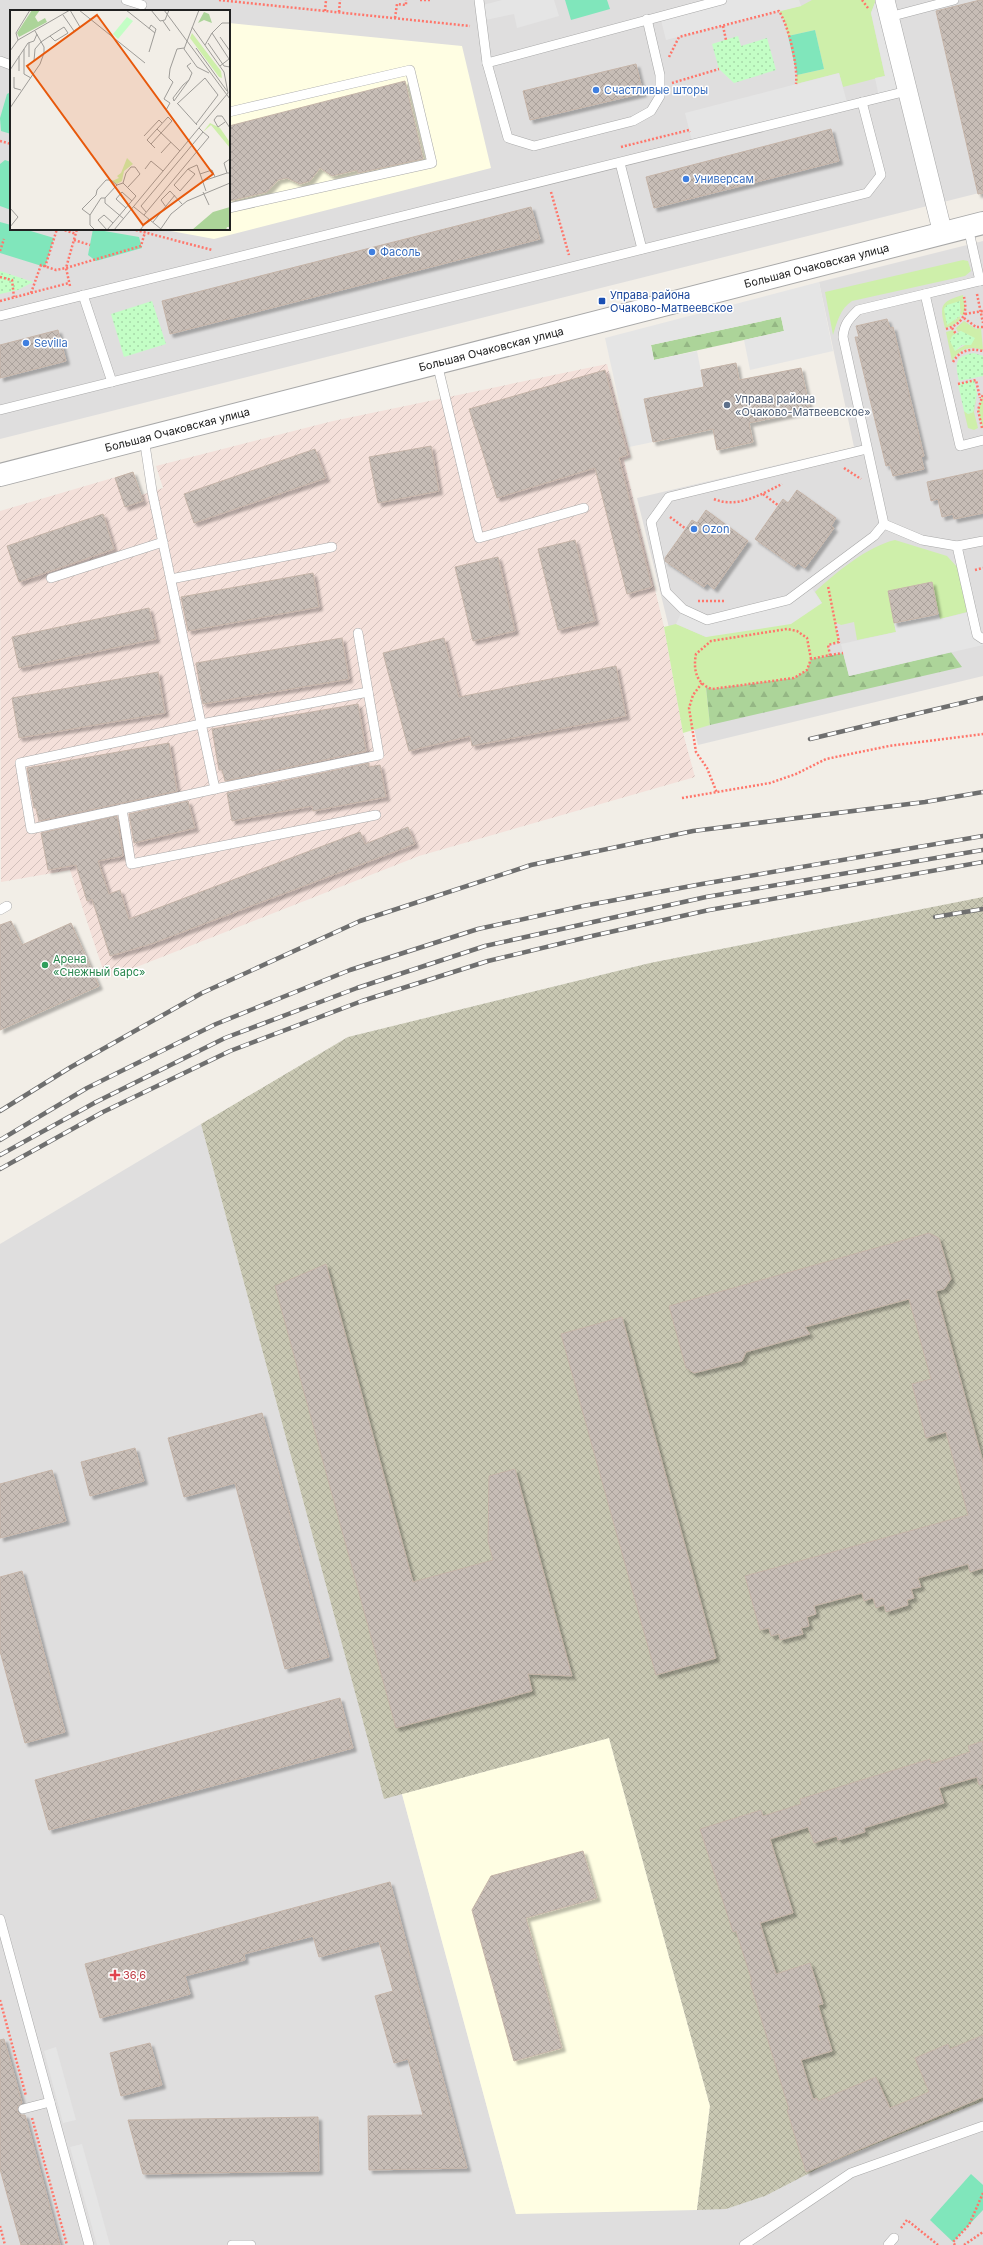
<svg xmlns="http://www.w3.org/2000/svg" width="983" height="2245" viewBox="0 0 983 2245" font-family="Inter,sans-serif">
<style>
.residential{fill:#dfdede;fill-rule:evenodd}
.education{fill:#fffee3}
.military{fill:url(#military-furrows)}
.construction{fill:url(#construction-cross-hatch)}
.grass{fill:#ceefaa}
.forest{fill:url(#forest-firs)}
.park{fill:url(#park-dots)}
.pitch{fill:#80e6bb}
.parking{fill:#e5e5e5}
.building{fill:url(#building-cross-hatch);stroke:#c5b4a8;filter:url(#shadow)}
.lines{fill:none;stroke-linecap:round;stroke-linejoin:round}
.service-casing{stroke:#a8a8a8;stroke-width:10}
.minor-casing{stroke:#a8a8a8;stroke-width:20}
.tertiary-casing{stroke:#a8a8a8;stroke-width:24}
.path{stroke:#ff766b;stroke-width:2.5;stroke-dasharray:2 2;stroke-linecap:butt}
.service{stroke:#fff;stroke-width:9}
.minor{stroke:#fff;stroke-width:19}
.tertiary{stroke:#fff;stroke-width:22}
.rail-casing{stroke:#6f6f6f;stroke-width:4.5}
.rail{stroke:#fff;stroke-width:3;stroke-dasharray:9;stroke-linecap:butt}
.shop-dot{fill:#3f7fe0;stroke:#fff;stroke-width:1.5}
.transit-dot{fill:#1a4fb4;stroke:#fff;stroke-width:1.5}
.service-dot{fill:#5c6f8a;stroke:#fff;stroke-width:1.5}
.leisure-dot{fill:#2e9e5b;stroke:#fff;stroke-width:1.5}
.health-dot{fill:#e0444e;stroke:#fff;stroke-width:1.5}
.labels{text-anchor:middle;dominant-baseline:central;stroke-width:3;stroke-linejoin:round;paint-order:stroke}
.shop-label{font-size:11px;fill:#366cbe;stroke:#fff;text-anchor:start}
.street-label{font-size:11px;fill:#212121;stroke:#fff}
.transit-label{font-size:11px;fill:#164399;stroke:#fff;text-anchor:start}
.service-label{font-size:11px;fill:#4e5e75;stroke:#fff;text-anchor:start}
.leisure-label{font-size:11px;fill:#27864d;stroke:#fff;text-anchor:start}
.health-label{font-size:11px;fill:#be3a42;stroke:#fff;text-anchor:start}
.inset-road{fill:none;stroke:#9e9c98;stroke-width:1}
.view{fill:#e8590c;fill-opacity:0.15;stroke:#e8590c;stroke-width:2}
.inset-edge{fill:none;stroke:#212121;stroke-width:2}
</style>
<defs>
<pattern id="military-furrows" width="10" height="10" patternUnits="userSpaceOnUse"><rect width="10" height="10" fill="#f4e0da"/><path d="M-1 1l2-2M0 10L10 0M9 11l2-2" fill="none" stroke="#d1c0bb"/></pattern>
<pattern id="construction-cross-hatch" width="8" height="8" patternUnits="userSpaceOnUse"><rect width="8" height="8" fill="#c8c7b2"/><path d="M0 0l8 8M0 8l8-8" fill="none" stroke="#acab99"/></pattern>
<pattern id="forest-firs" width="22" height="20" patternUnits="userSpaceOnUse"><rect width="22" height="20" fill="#acd499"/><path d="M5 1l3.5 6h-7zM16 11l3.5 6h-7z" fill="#94b684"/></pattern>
<pattern id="park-dots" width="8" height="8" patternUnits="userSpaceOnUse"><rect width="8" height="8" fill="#c3fec5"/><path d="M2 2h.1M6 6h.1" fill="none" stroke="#a7d9a9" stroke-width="1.8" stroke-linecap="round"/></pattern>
<pattern id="building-cross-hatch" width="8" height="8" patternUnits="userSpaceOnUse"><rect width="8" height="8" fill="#c7bdb6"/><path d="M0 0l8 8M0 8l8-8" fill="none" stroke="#aba29c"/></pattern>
<filter id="shadow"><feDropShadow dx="3.5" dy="3.5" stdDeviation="1" flood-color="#0004"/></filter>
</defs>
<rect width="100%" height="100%" fill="#f2eee7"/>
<g class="residential">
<path d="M0,0H983V192L0,439ZM11,11H229V229H11Z"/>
<path d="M983,241V676L698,745L637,498L854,447L819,282Z"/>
<path d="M201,1124L384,1798L402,1794L516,2214L813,2170L983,2101V2245H0V1244Z"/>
</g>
<g class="education">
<path d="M229,23L462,46L491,168L214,239L160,229H229Z"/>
<path d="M609,1738L710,2106L697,2210L516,2214L402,1794Z"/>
</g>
<path class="military" d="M607,364L631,457L624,460L664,627L683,733L695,777L419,856L106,979L70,870L1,882L0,511L133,472L141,495L163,488L156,466L333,421Z"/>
<path class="construction" d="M983,897V2101L829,2163L765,2196L726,2209L697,2210L710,2106L609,1738L384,1799L201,1124L348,1037L650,963Z"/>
<g class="grass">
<path d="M812,0H876L871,13L885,76L843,87L839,73L796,84L797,75L824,69L815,30L788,36L784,20L779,11L801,6Z"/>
<path d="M963,260L968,261L971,271L965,276L852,301C840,309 837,322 833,335L825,292Z"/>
<path d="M963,295L965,308L963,316L960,314L961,308L954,322L959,316L961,319L952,326L945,328C940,306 939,302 963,295Z"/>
<path d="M964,321L976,329L981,328L983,350C970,345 959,349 952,361L946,332L953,330L956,334L952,336L955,351L967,344L961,331L958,332L956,328Z"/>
<path d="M977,394L974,412L978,428L974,430L968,428L964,411L968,414L973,412Z"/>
<path d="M983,394V429L978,410Z"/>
<path d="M895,540L947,556L959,569L971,611L940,619L932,582L888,591L896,632L857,640L854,622L841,625L835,622L839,642L828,645L830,655L812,659L807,670L794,678L713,689L706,687L710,725L683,733L664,627L676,624L706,637L822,603L815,592C835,573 868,546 895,540Z"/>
</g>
<g class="forest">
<path d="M781,317L784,331L654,360L651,345Z"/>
<path d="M951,652L962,667L710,725L706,687L713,689L794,678L807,670L811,659L843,653L849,676Z"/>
</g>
<g class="park">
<path d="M738,36L741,46L767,38L776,70L734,83L719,69L712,44Z"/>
<path d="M0,271L33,282L18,290L0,294Z"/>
<path d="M152,301L166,344L124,357L111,314Z"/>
<path d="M960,301V316L947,325L944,309L947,305Z"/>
<path d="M961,331L975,338L971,345H962L955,351L950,341L952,336Z"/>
<path d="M974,353L983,356V376L959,381C955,364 954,356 974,353Z"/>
<path d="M974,380L977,394L973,412L968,414L964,411L958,384Z"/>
</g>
<g class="pitch">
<path d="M565,0H607L610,9L571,20Z"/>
<path d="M815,30L824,69L797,75L788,36Z"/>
<path d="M11,92V134L1,131L0,118L7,94Z"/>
<path d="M5,160L11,162V210L0,206V164Z"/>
<path d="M0,222L11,225V229H24L54,238L45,267L0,253Z"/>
<path d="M93,229L139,237L142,248L96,261L88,255Z"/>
<path d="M971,2174L983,2185V2210L953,2242L930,2220Z"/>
</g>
<g class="parking">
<path d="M502,0H554L559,16L517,28L514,14L481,21L479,6Z"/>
<path d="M722,0H799L801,6L666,40L660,16Z"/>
<path d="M876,0L907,91L879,97L875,78L885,76L871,13Z"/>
<path d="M839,73L848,106L693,145L685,113Z"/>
<path d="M819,282L833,351L750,370L744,340L784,331L781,317L651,345L654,360L697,351L704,387L644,399L653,442L629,447L605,338Z"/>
<path d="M810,585L822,603L791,624L706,637L676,624L683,609L707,620L788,600Z"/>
<path d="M969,612L975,635L983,645L849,676L841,644L896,632L894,623L938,614L940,619Z"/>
<path d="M56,2047L76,2120L63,2123L44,2051Z"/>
<path d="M82,2144L110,2245H97L70,2147Z"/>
</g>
<g class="building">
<path d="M980,0H983V193L978,194L936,11Z"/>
<path d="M636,64L643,93L530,120L523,91Z"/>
<path d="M405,81L423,159L358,173L357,170L332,176L320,168L310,181L300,184L287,178L278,180L267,192L229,201V126Z"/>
<path d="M831,129L839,161L654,208L646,177Z"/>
<path d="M531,207L540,239L170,334L162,301Z"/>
<path d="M887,319L890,328L893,327L924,456L921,457L924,469L893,476L890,465L886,466L855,337H859L856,326Z"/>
<path d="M58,330L66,361L0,378V345Z"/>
<path d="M736,363L739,380L801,368L810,410L749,423L753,442L717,450L713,429L653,442L644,399L704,387L701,370Z"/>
<path d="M605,370L628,455L619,458L652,587L627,594L595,468L497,498L469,409Z"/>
<path d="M431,446L439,491L378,503L369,457Z"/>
<path d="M315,449L326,478L194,523L184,494Z"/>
<path d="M983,470V513L954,519L953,514L942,517L938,499L931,501L927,482Z"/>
<path d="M133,472L143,501L125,507L115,478Z"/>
<path d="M797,490L836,518L831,526L834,528L805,568L798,563L795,567L755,539L783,499L788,503Z"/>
<path d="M706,510L748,541L714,589L707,583L704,587L665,561V558L692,520L697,523Z"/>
<path d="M103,514L114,549L19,582L7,546Z"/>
<path d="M575,540L595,621L558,630L538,549Z"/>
<path d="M498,557L515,631L473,641L455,567Z"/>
<path d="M313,573L319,607L188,631L181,597Z"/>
<path d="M932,582L938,614L894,623L888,591Z"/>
<path d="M149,608L156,639L19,668L12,637Z"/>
<path d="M342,638L349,679L203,704L196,663Z"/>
<path d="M444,638L459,697L616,666L626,716L472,746L470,736L409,751L383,653Z"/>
<path d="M158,672L165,713L19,738L12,698Z"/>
<path d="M358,704L366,751L225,781L222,770H219L212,729Z"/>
<path d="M169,743L177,791L39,821L36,808H34L27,768Z"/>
<path d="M369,763V767L380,765L386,797L313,811L312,806L232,821L227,793Z"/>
<path d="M188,801L195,828L134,843L129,814Z"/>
<path d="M117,816L123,856L98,861L109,894L120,890L129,919L360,832L365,844L408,827L415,844L151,944L110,956L92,899L87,901L76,865L48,870L41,833Z"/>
<path d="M11,921L22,945L71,923L99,986L0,1030V925Z"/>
<path d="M929,1233L939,1238L951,1279L944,1289L936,1291L983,1462V1568L970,1572L968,1564L918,1578L921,1587L911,1589L914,1598L907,1600L908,1605L886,1612L884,1605L876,1608L873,1598L864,1601L862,1593L814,1606L816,1614L807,1617L809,1626L801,1628L803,1634L780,1640L779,1634L771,1636L769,1628L760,1630L745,1576L968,1515L946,1432L926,1438L912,1384L931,1379L909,1299L805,1327L810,1334L746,1352L742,1361L694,1373L686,1368L669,1306Z"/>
<path d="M326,1264L413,1582L493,1560L488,1541L489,1476L515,1469L572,1676L528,1674L532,1691L396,1728L275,1286Z"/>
<path d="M622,1317L716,1658L656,1675L561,1334Z"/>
<path d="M262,1413L329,1657L285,1669L235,1483L184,1497L168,1438Z"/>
<path d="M135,1448L144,1481L90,1496L81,1462Z"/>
<path d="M52,1470L66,1521L0,1538V1484Z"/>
<path d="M22,1571L65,1732L25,1743L0,1651V1577Z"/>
<path d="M340,1698L353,1748L49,1830L35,1780Z"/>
<path d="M983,1741V1784L979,1785L977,1777L939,1788L944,1803L864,1828L865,1832L838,1840L837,1836L814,1843L808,1827L770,1839L793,1913L760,1923L776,1974L810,1963L823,2004L818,2005L832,2051L801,2060L813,2099L817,2098L818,2101L876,2077L890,2108L929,2092L915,2058L948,2044L950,2049L983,2035V2097L806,2172L787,2110L789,2109L750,1982L752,1981L736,1931L733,1932L700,1829L761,1810L763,1816L801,1804L800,1799L930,1759L931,1764L970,1752L968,1746Z"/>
<path d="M583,1851L597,1898L526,1918L562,2048L514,2061L472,1910L491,1876Z"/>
<path d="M390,1882L467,2168L369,2170L368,2116L423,2115L408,2059L394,2063L375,1996L393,1991L379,1941L319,1957L313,1936L244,1954L245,1960L185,1976L190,1994L100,2018L85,1964Z"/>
<path d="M4,2039L22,2103L17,2107V2111L21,2115H25L60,2245H21L0,2169V2040Z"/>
<path d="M150,2043L162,2085L121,2096L110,2053Z"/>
<path d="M318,2117L319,2171L143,2174L128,2120Z"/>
</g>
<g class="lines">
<g class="service-casing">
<g id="service">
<path d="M126,0L142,5"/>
<path d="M479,0L487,63L508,138L534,146L633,121L651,111L660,96V75L647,19"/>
<path d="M889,17L954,0"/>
<path d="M0,61L11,65"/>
<path d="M487,63L722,0"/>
<path d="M229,112L410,70L432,163L229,208"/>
<path d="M620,163L642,249"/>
<path d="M968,227L980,281"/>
<path d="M983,280L858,310C849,319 844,324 843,337L884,524L922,540L957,546L983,541"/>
<path d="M925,294L960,446L983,440"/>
<path d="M83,295L112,382"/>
<path d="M0,316L907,91"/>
<path d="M437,363L479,538L584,508"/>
<path d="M0,410L867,193L881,175L862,102"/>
<path d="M144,438L152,491L215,789L379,755L358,633"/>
<path d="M867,449L669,497L651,522L666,592L683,609L707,620L788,600L874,536L884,524"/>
<path d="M957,546L977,635L983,639"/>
<path d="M51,578L163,542"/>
<path d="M171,579L332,547"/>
<path d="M215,789L31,829L20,763L201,724L368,692"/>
<path d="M122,809L131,864L376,815"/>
<path d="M0,910L7,906"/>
<path d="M0,1919L89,2245"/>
<path d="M23,2109L50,2102"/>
<path d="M232,2245H251"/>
<path d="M744,2245L851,2173L983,2126"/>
<path d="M888,2245L894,2238"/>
</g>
</g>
<g class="minor-casing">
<path id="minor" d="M885,0L943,234"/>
</g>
<g class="tertiary-casing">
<g id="tertiary">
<path id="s1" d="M0,475L983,223"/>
</g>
</g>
<g class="path">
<path d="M219,0L470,26"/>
<path d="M420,0H431"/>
<path d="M862,0L868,8"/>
<path d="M325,11L326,0"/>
<path d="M339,12L340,0"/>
<path d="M395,18L397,4L406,5V0"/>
<path d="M723,26L726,40"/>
<path d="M669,57L679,37L779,11C789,27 798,66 796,84"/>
<path d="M672,83L719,69"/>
<path d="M0,141L11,144"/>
<path d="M621,147L689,130L690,132"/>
<path d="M551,192L569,255"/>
<path d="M61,229L76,234"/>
<path d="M132,229L212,250"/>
<path d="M74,240L90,245"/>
<path d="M0,251L4,239"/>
<path d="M45,267L57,229"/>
<path d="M0,277L12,280L14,297"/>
<path d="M70,286L66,268L77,229"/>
<path d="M31,293L41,265L56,270L66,268L141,246L145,232"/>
<path d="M977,294L983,323"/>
<path d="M0,301L69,283"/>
<path d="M965,314L983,311"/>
<path d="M964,318L976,327H983"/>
<path d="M952,328L956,334"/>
<path d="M946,329C963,324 968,313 964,297"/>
<path d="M953,362C960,350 970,348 983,351"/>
<path d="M958,384L976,380L980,398"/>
<path d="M982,428L978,410L983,394"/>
<path d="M844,468L861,479"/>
<path d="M763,494L779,506"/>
<path d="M714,499C737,509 762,494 782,484"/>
<path d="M670,517L686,529"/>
<path d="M975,570L983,568"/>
<path d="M698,601H725"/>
<path d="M830,655L843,653"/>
<path d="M811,659L807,638L797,631L787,629L711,641L696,654C693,669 696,684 712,689L794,678L807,670L811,659L830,655L828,645L839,642L828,586"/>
<path d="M702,683L693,695L689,708L696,752L707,768L717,793"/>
<path d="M682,798L770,783L796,774L826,759L889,746L983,734"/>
<path d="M0,2000L26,2096"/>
<path d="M32,2118L67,2245"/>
<path d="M0,2226L5,2245"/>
<path d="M901,2228L907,2220L938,2245"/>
<path d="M955,2245L953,2242L969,2225L983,2193"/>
<path d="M964,2245L983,2232"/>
</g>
<use href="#service" class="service"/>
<use href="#minor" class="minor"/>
<use href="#tertiary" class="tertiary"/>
<g class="rail-casing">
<g id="rail">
<path d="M810,739L983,698"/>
<path d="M935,917L983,909"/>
<path d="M0,1111L71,1067L202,993L360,921L531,865L693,831L925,802L983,792"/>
<path d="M0,1140L87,1088L216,1024L350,970L478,929L583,906L702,884L983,836"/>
<path d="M0,1155L96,1102L225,1038L357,988L485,946L706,897L983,850"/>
<path d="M0,1169L103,1112L230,1051L362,1001L488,961L592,936L709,910L983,862"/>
</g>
</g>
<use href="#rail" class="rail"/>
</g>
<g class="shop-dot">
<circle cx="596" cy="90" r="4"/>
<circle cx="686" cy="179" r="4"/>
<circle cx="372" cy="252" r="4"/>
<circle cx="26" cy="343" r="4"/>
<circle cx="694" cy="529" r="4"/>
</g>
<rect class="transit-dot" x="598" y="297" width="8" height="8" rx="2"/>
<circle class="service-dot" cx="727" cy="405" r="4"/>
<circle class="leisure-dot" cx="45" cy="965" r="4"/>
<path class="health-dot" d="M113 1969h4v4h4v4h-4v4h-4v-4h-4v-4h4z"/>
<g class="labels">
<g class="shop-label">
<text x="604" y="90">Счастливые шторы</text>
<text x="694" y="179">Универсам</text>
<text x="380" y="252">Фасоль</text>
<text x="34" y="343">Sevilla</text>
<text x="702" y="529">Ozon</text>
</g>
<g class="street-label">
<text stroke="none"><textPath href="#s1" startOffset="843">Большая Очаковская улица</textPath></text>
<text stroke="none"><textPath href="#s1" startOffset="507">Большая Очаковская улица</textPath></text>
<text stroke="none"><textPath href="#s1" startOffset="183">Большая Очаковская улица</textPath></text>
</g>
<g class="transit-label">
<text x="610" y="295">Управа района<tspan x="610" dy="13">Очаково-Матвеевское</tspan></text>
</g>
<g class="service-label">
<text x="735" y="399">Управа района<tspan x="735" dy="13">«Очаково-Матвеевское»</tspan></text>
</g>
<g class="leisure-label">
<text x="53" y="959">Арена<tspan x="53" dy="13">«Снежный барс»</tspan></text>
</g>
<g class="health-label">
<text x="123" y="1975">36,6</text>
</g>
</g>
<g transform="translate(10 10)">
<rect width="220" height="220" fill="#f2eee7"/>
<path d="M182,23L211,61L212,68L209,67L180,28ZM200,113L210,118L219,131L220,138L201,115L193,122ZM117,148L123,154L114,161L112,171L107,174L102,171L109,168L107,166L111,163Z" fill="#ceefaa"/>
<path d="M22,0H30L25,7L28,12L35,8L37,12L9,27L7,23ZM194,2L199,4L202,13L194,10L188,13ZM220,197V217H217L216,220H182L203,202Z" fill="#acd499"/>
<path d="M117,7L123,11L108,29L103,24Z" fill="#c3fec5"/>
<path class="inset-road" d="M69,0L135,53M116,0L145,23M141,0L150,11L155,10L159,0M154,0L220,89M189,0L174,39L187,57L199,63M53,5L64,21L70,17L60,0M153,11L160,21M202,23L212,13H220M210,27L220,41M8,30L6,23L20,0M198,33L214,56L220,57M195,35L202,23L219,49L210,56M186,38L217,81M14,39V64L21,68M0,41L8,30L60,0M139,42L146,19L141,15L139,19M9,46V61M19,47V33M24,51L25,39L31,32L40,26L54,17L58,23L45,31L40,26M0,60L18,33L24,31L27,24M4,67V78L11,80M179,70L173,75L163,88L164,91L179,70L182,63L177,56L181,53M167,94L195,68L208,85L186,114M168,94L187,115M0,98L30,54L34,43V37L25,21M156,100L160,93L154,89L163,72L159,68L160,59L167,39L174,38M215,112L208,117L204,110L207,106H212L220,118M134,126L149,110L152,113M141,134L162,111L158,107L147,119M145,138L137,130L147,119L170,141M151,143L161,132M220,149L214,153L217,163H220M135,159L141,151L153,161M178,159L185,164L170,181L164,175L178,159L187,155L196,181M190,164L202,160L205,167M193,171L217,163M113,173L116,163L121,157H125L130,164L118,177M193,182L199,195M95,188L107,175L113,173L126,186L97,220M95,193L114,209M124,197L151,219M156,197L151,190L160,181L172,194M0,198L8,207L0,217M116,198L106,189L112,182L122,191M136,202L131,196L193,122L189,118M80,205L72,199L86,185L87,180L96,170H101L107,175M134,205L199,127L193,122M143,212L165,185M85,220L80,215V205L91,188H95V193M97,220L88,210L94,205L103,213M104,220L218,83L214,62L182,17M130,220L139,209M150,220L161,204L177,191L220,173"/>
<path class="view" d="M87,5L203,164L133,215L17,56Z"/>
<rect width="220" height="220" class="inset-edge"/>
</g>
</svg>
